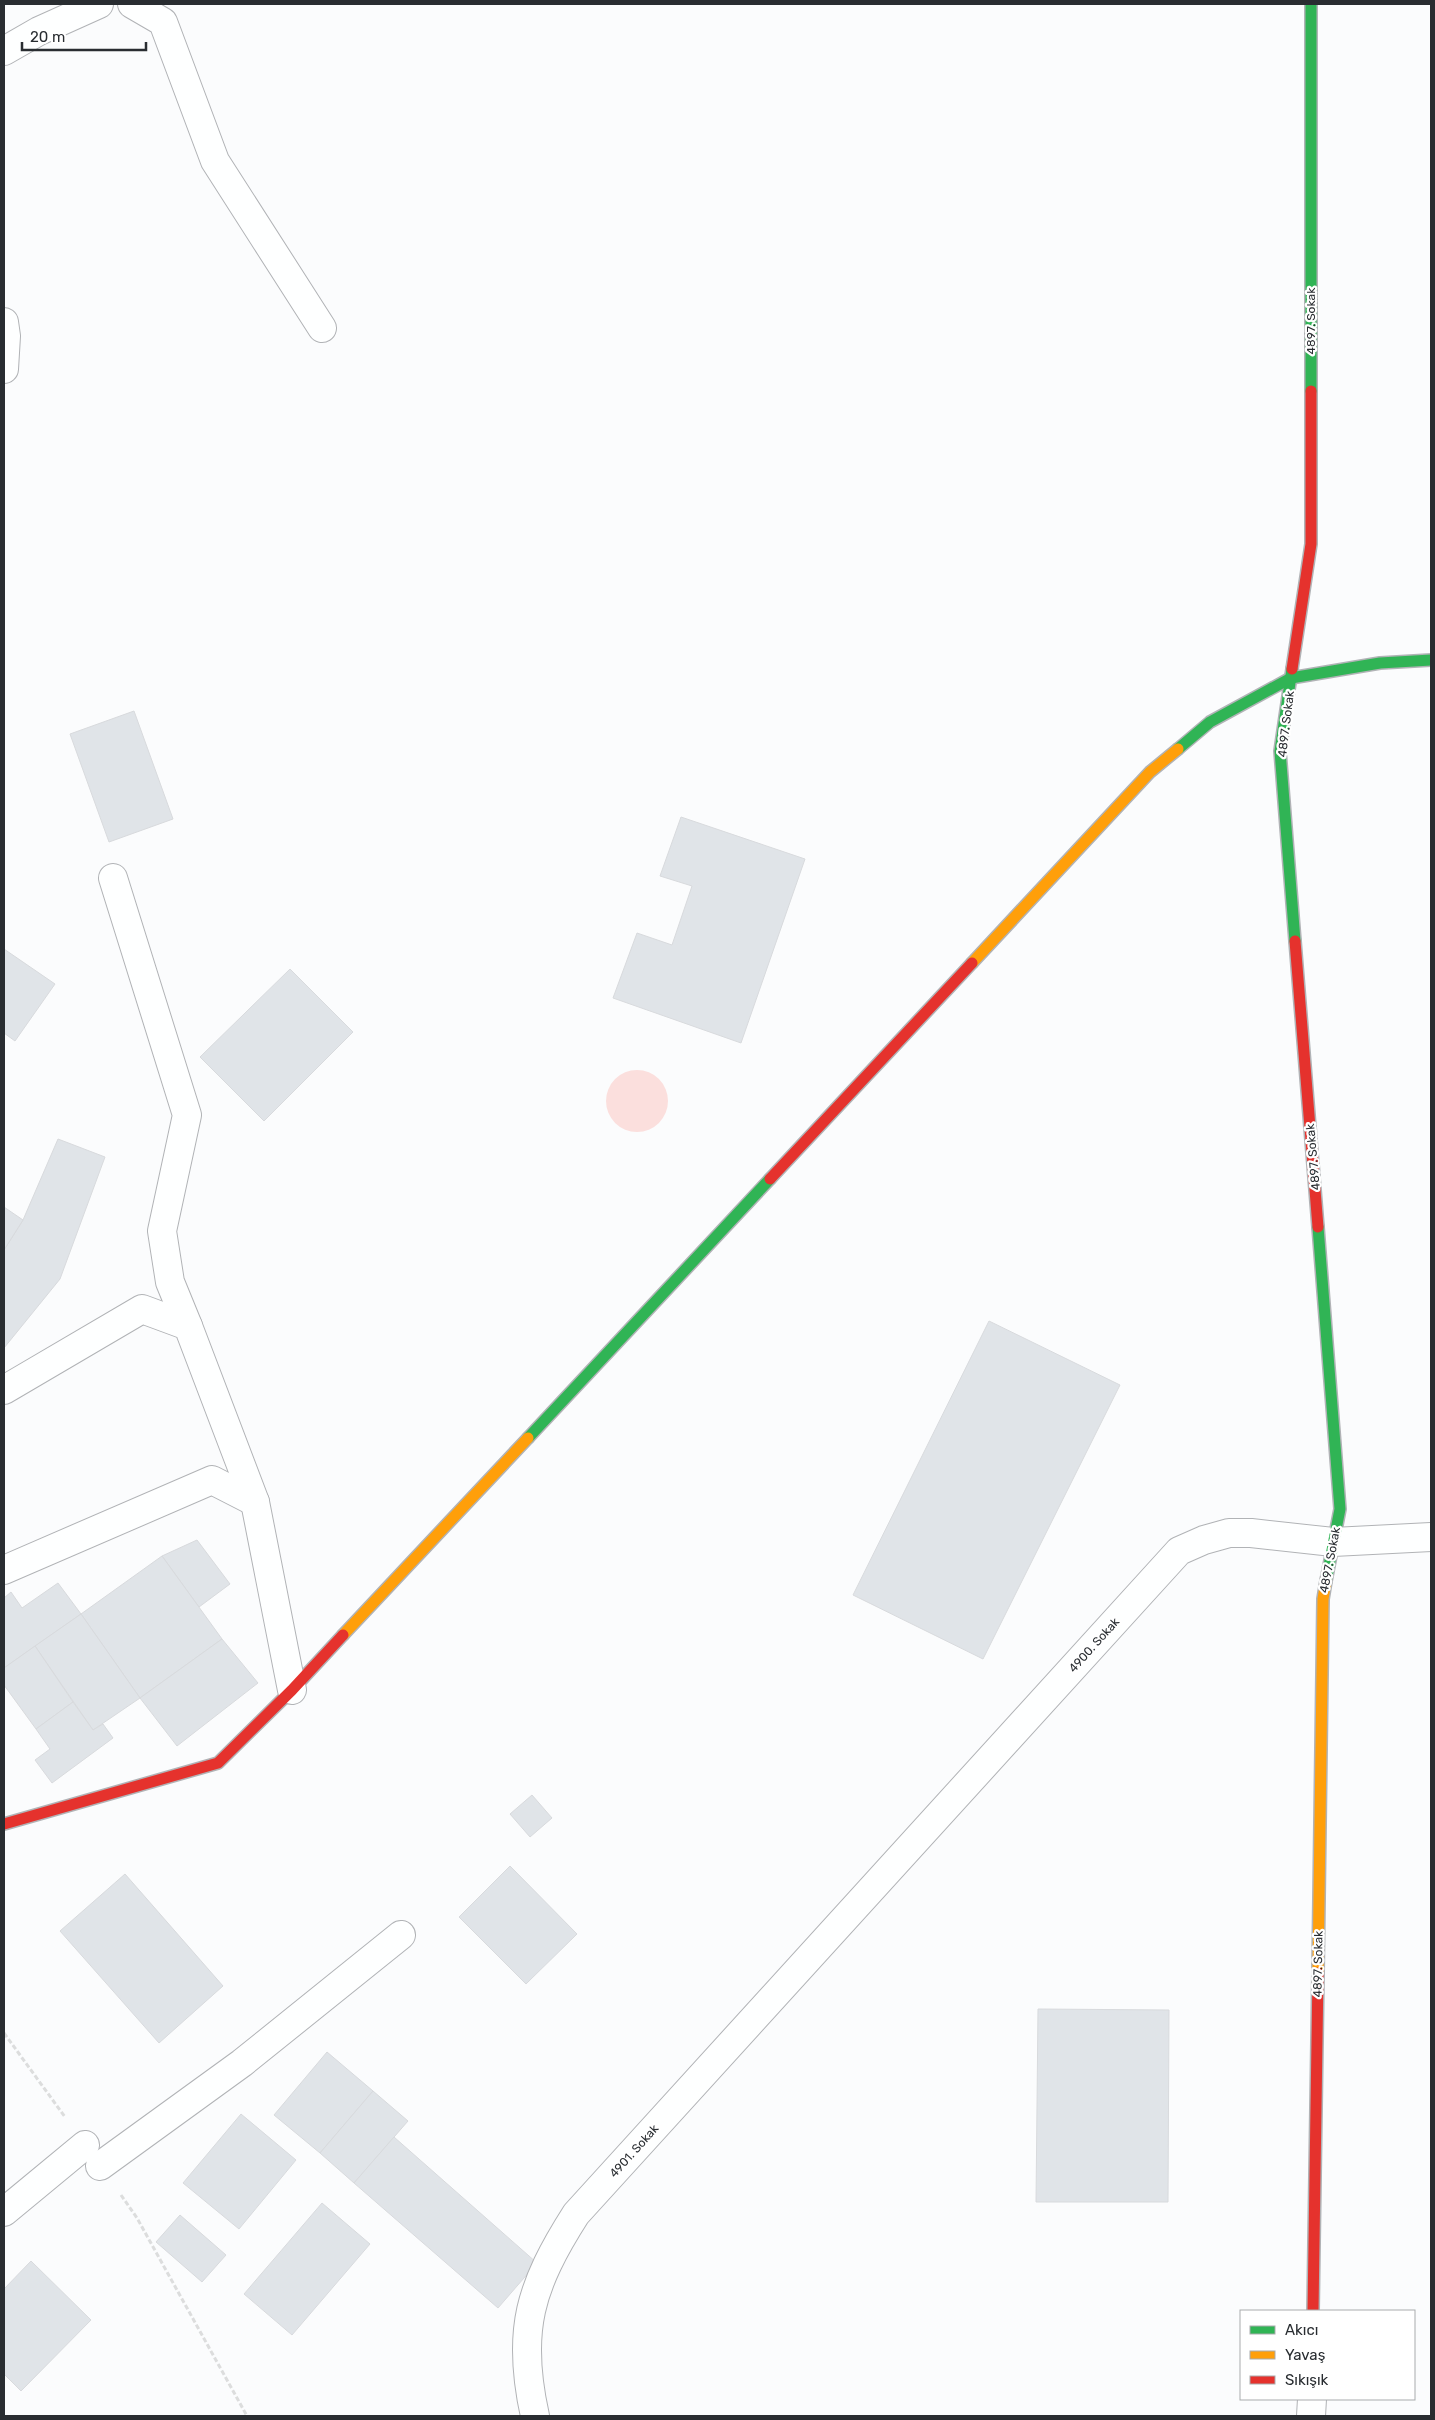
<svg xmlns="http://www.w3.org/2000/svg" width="1435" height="2420" viewBox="0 0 1435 2420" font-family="Rubik,sans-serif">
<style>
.green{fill:#fbdfdd}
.building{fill:#e0e4e8;stroke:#d8dadd}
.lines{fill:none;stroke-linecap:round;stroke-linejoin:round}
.street-casing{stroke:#b1b3b6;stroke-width:30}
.fast-casing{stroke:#b1b3b6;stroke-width:14}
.slow-casing{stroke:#b1b3b6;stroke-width:14}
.jam-casing{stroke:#b1b3b6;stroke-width:14}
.path{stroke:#dcdddd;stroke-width:3;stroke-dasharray:5 2.5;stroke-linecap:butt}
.street{stroke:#feffff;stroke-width:28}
.fast{stroke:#30b455;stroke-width:11}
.slow{stroke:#ff9f0a;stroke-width:11}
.jam{stroke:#e5322d;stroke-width:11}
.labels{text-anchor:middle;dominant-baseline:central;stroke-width:4.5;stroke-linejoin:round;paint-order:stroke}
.street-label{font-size:12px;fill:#292d31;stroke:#fff}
</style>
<rect width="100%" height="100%" fill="#fbfcfd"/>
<circle class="green" cx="637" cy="1101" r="31"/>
<g class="building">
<path d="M134,711L173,819L109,842L70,734Z"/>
<path d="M681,817L805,859L741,1043L613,998L637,933L672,945L692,886L660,876Z"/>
<path d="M4,949L55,984L15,1041L4,1033Z"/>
<path d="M290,969L353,1032L264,1121L200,1057Z"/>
<path d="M58,1139L105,1157L60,1279L4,1348V1250L23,1220Z"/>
<path d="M4,1207L23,1220L4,1250Z"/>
<path d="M989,1321L1120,1385L983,1659L853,1595Z"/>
<path d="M197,1540L230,1584L199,1607L162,1556Z"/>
<path d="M162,1556L222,1639L140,1698L81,1614Z"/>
<path d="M58,1583L81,1614L4,1668V1598L11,1592L22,1608Z"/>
<path d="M81,1614L140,1698L93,1730L35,1646Z"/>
<path d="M222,1639L258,1683L177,1746L140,1698Z"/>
<path d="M35,1646L73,1702L36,1729L4,1685V1668Z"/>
<path d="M73,1702L93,1730L103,1724L113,1738L52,1783L35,1760L50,1749L36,1729Z"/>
<path d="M532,1795L552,1818L530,1837L510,1814Z"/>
<path d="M510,1866L577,1934L526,1984L459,1917Z"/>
<path d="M125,1874L223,1986L159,2043L60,1931Z"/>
<path d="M1038,2009L1169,2010L1168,2202H1036Z"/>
<path d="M327,2052L373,2091L320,2153L274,2115Z"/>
<path d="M373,2091L408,2121L354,2183L320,2153Z"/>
<path d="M241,2114L296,2160L239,2229L183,2183Z"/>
<path d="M394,2137L537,2263L498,2308L354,2183Z"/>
<path d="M322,2203L370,2244L292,2335L244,2294Z"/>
<path d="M180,2215L226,2255L202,2282L156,2242Z"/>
<path d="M31,2261L91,2320L21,2391L4,2374V2289Z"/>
</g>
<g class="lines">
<g class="street-casing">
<g id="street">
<path d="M132,4L163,22L215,161L322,328"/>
<path d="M4,51L39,31L99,4"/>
<path d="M4,322L6,336L4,369"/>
<path d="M113,878L187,1115L162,1231L170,1282L188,1326"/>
<path d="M4,1390L142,1309L188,1326L255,1502L292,1690"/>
<path d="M4,1570L212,1480L255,1502"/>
<path d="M100,2166L242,2063L401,1935"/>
<path d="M4,2212L85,2145"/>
<path d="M535,2416C516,2331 530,2286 576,2214L1179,1551L1204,1540L1229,1533H1251L1333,1542L1431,1537"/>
<path d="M1311,2416L1312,2399"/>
</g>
</g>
<g class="fast-casing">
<g id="fast">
<path d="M1311,4V391"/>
<path d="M1292,669L1280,751L1295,941"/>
<path d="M1178,749L1210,722L1291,678L1380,663L1431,660"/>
<path d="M1318,1227L1340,1509L1326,1581"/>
<path d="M528,1438L770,1179"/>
</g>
</g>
<g class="slow-casing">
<g id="slow">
<path d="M972,963L1150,772L1178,749"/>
<path d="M343,1635L528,1438"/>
<path d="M1318,1973L1323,1599L1326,1581"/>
</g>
</g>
<g class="jam-casing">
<g id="jam">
<path d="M1292,669L1311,544V391"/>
<path d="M1295,941L1318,1227"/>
<path d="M770,1179L972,963"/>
<path d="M4,1824L218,1763L292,1690L343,1635"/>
<path d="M1313,2311L1318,1973"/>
</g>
</g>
<g class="path">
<path d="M4,2033L65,2117"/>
<path d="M121,2195L137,2218L247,2416"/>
</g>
<use href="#street" class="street"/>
<use href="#fast" class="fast"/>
<use href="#slow" class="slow"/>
<use href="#jam" class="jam"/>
</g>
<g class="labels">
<g class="street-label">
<text transform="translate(1311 321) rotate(-90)">4897. Sokak</text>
<text transform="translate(1286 724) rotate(-83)">4897. Sokak</text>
<text transform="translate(1313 1157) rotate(-95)">4897. Sokak</text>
<text transform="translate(1330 1560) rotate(-79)">4897. Sokak</text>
<text transform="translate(1094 1645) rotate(-48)">4900. Sokak</text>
<text transform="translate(1318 1964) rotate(-89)">4897. Sokak</text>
<text transform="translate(634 2151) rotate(-48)">4901. Sokak</text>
</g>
</g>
<rect width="1435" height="2420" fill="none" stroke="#292d31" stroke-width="10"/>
<rect x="1240" y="2310" width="175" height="90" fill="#ffffff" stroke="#a9abad"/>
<rect x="1250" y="2326" width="25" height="8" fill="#30b455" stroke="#a9abad"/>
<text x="1285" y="2335" font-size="15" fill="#292d31">Akıcı</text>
<rect x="1250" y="2351" width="25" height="8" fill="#ff9f0a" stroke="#a9abad"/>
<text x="1285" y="2360" font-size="15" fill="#292d31">Yavaş</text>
<rect x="1250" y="2376" width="25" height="8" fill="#e5322d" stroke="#a9abad"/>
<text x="1285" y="2385" font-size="15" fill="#292d31">Sıkışık</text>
<path d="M22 42v8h124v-8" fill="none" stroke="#292d31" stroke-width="2.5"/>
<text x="30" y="42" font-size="15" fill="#292d31" stroke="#ffffff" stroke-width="4" paint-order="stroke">20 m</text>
</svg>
